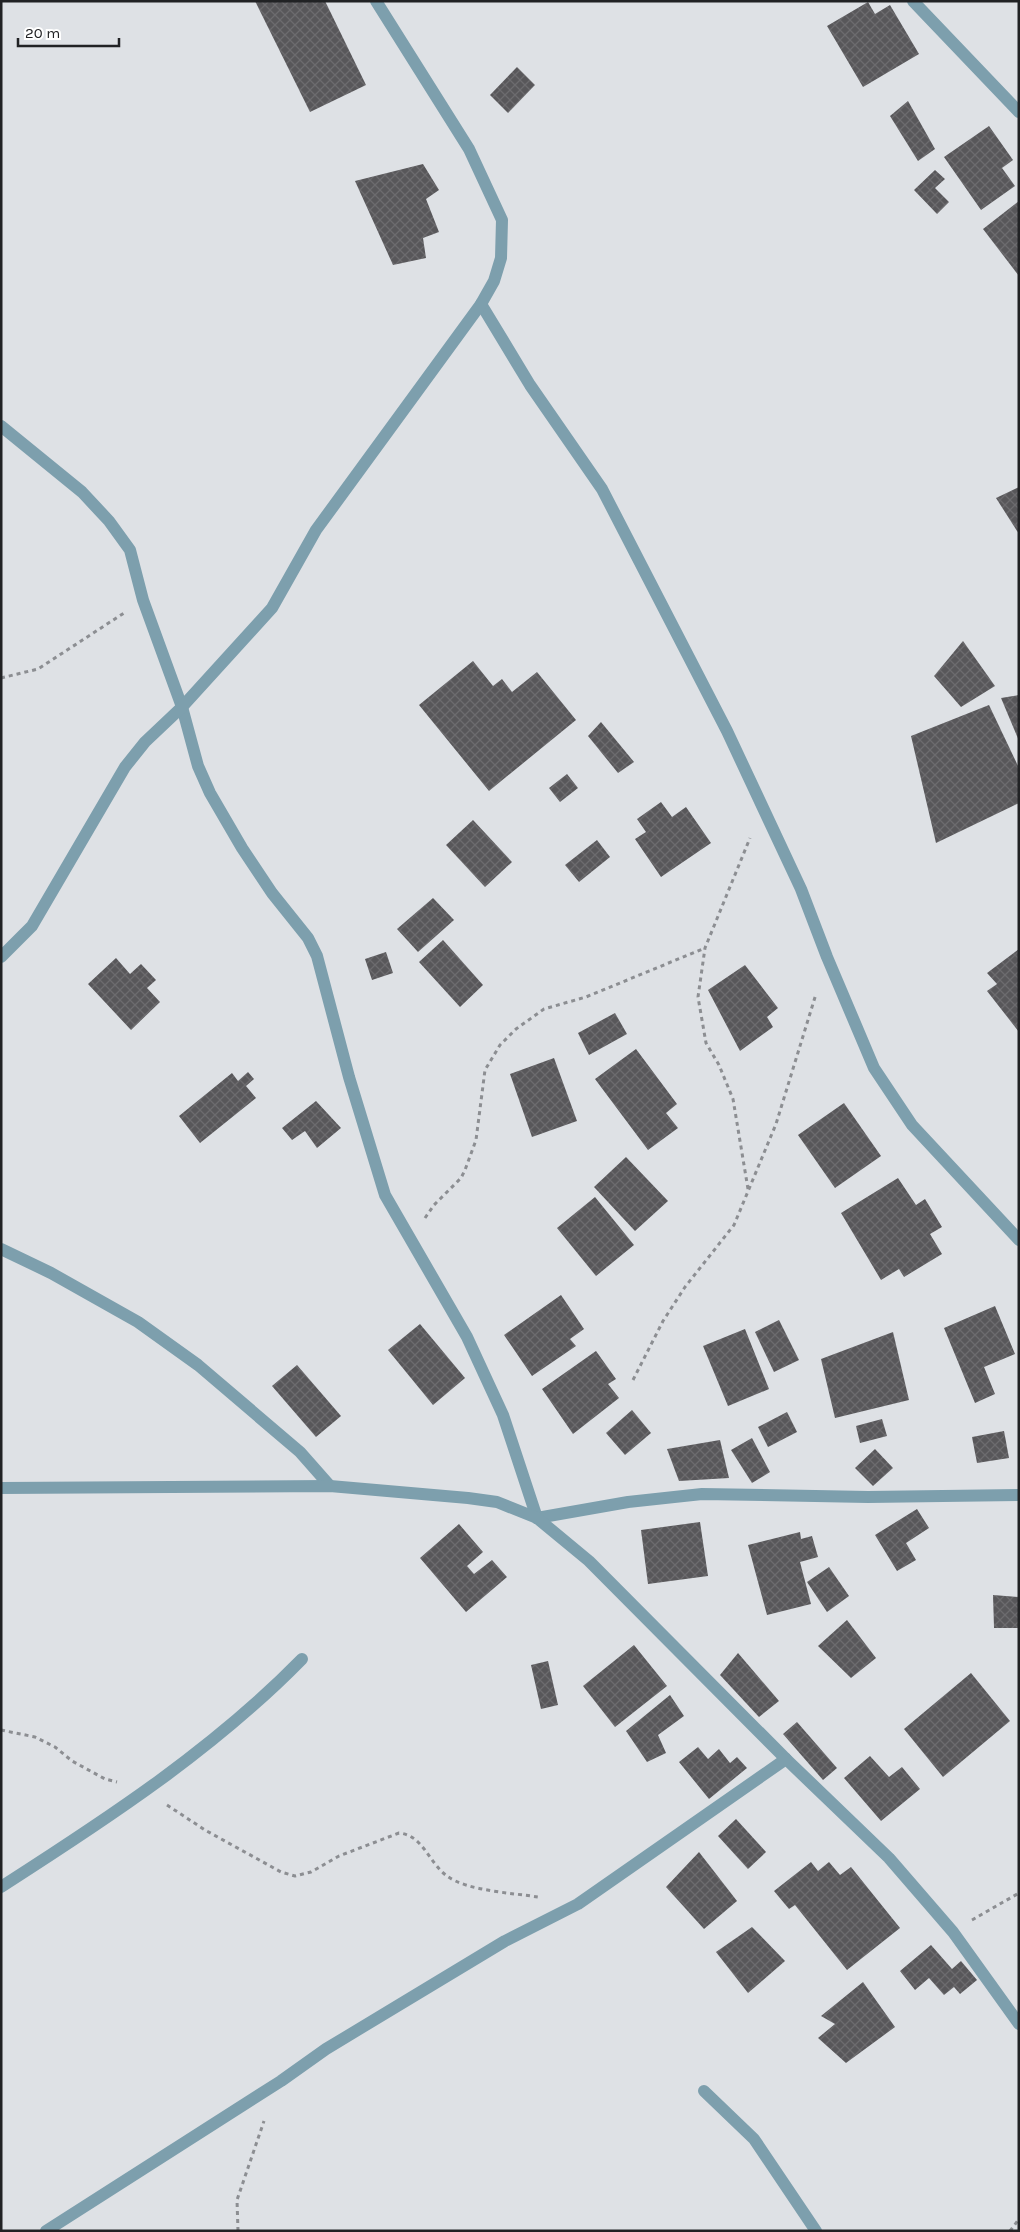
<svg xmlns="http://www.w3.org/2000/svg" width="1020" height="2232" viewBox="0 0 1020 2232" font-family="Karla,sans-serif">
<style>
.building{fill:url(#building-cross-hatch)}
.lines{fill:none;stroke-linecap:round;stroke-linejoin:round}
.path{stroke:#8c8e92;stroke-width:3;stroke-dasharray:4 4;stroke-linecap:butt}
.minor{stroke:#7d9fad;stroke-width:12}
</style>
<defs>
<pattern id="building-cross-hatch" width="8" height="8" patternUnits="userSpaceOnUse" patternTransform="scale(1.25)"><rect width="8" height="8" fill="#58575a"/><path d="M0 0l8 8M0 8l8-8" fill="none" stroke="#6c6b6e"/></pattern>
</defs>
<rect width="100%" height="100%" fill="#dee1e5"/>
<g class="building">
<path d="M255,1H325L366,85L310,112Z"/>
<path d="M868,2L875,14L890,5L919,54L863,87L827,26Z"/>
<path d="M517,67L535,85L508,113L490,95Z"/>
<path d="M908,101L935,149L918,161L890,116Z"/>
<path d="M989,126L1013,160L1002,168L1015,186L981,210L944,157Z"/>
<path d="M423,164L439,190L426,199L439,232L423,238L426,258L393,265L355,181Z"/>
<path d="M935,170L945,179L935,188L949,202L937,214L914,190Z"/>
<path d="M1019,201V276L983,229Z"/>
<path d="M1019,487V534L996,498Z"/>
<path d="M963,641L995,686L961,707L934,676Z"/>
<path d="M473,661L493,686L502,679L512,692L537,672L576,720L489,791L419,705Z"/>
<path d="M1019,695V741L1001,698Z"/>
<path d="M989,705L1019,768V803L936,843L911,736Z"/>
<path d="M601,722L634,762L618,773L588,736Z"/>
<path d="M567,774L578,788L560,802L549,788Z"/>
<path d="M661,802L672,817L686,807L711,843L661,877L635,839L646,832L637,819Z"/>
<path d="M473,820L512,862L485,887L446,845Z"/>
<path d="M597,840L610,857L579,882L565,865Z"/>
<path d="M433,898L454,920L418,952L397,929Z"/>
<path d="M443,940L483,985L460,1007L419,962Z"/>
<path d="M1019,949V1032L987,991L997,984L987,973Z"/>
<path d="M386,952L393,973L372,980L365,959Z"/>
<path d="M116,958L130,974L141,964L156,980L147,988L160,1002L131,1030L88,984Z"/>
<path d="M745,965L778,1008L767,1017L773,1027L740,1051L708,990Z"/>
<path d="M615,1013L627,1034L589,1055L578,1033Z"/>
<path d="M636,1049L677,1104L666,1113L678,1128L648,1150L595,1079Z"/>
<path d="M554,1058L577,1121L532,1137L510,1074Z"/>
<path d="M248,1072L254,1079L246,1086L256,1098L200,1143L179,1116L232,1073L238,1081Z"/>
<path d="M316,1101L341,1128L317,1148L305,1131L292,1140L282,1128Z"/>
<path d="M844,1103L881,1156L835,1188L798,1135Z"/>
<path d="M626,1157L668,1201L635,1231L594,1187Z"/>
<path d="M898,1178L916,1205L925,1199L942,1227L930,1234L942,1254L904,1277L899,1269L881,1280L841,1213Z"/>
<path d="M595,1197L634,1245L596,1276L557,1228Z"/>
<path d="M561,1295L584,1329L570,1339L576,1346L532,1376L504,1335Z"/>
<path d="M995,1306L1015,1354L984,1367L995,1394L975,1403L944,1328Z"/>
<path d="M779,1320L799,1360L774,1372L755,1332Z"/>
<path d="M420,1324L465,1378L433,1405L388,1350Z"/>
<path d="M745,1329L769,1389L728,1406L703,1346Z"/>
<path d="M893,1332L909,1400L835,1418L821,1359Z"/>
<path d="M596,1351L616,1379L608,1384L619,1398L573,1434L542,1389Z"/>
<path d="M297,1365L341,1416L316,1437L272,1386Z"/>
<path d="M632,1410L651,1433L625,1455L606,1433Z"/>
<path d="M787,1412L797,1432L768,1447L758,1427Z"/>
<path d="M882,1419L887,1436L860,1443L856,1426Z"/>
<path d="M1004,1431L1009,1458L977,1463L972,1437Z"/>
<path d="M752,1438L770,1472L752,1483L731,1450Z"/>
<path d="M720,1440L729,1478L679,1481L667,1449Z"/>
<path d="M875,1449L893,1468L873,1486L855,1468Z"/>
<path d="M917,1509L929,1528L906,1543L916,1560L897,1571L875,1535Z"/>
<path d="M700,1522L708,1576L648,1584L641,1530Z"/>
<path d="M459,1524L483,1552L467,1566L474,1574L492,1560L507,1577L466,1612L420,1558Z"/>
<path d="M800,1532L801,1539L812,1536L818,1557L800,1562L811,1604L767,1615L748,1545Z"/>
<path d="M829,1567L849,1596L827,1612L807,1582Z"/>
<path d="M993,1595L1019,1597V1628H994Z"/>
<path d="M847,1620L876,1658L851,1678L818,1646Z"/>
<path d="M634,1645L667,1686L615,1727L583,1686Z"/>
<path d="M738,1653L779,1701L759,1717L720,1675Z"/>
<path d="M548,1661L558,1705L541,1709L531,1665Z"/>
<path d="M971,1673L1010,1721L943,1777L904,1729Z"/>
<path d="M670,1695L684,1716L658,1735L666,1753L647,1762L626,1731Z"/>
<path d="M797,1722L837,1768L823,1780L783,1734Z"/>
<path d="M698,1747L708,1759L719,1749L730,1763L737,1757L747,1768L709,1799L679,1762Z"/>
<path d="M870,1756L889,1777L902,1767L920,1789L881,1821L844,1778Z"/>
<path d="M736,1819L766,1852L748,1869L718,1836Z"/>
<path d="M699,1852L737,1901L704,1929L666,1887Z"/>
<path d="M811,1862L818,1871L829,1862L840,1875L851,1867L900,1928L847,1970L795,1905L789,1909L774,1891Z"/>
<path d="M752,1927L785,1961L748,1993L716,1952Z"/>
<path d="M931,1945L952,1969L961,1961L977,1980L960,1994L954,1987L944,1995L929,1978L915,1990L900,1971Z"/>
<path d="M863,1982L895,2027L846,2063L818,2038L835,2024L821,2016Z"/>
</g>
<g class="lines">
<g class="path">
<path d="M1,678L38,669L124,613"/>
<path d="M748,1189L733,1099L719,1065L706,1043L698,997L705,948L750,838"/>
<path d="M425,1218L434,1205L461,1178L465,1170L476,1140L485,1070L500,1045L516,1029L544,1009L586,997L705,948"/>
<path d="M633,1380L663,1321L685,1287L734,1225L776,1124L816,994"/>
<path d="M1,1730L35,1737L55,1747L72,1761L105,1779L117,1782"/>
<path d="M167,1805L205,1830L281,1872L295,1876L311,1872L339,1856L399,1833C423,1835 429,1863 447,1876C467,1891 513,1893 538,1897"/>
<path d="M972,1920L1019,1893"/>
<path d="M238,2231L237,2200L264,2121"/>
<path d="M1010,2231L1019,2219"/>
</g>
<g class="minor">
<path d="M913,1L1019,112"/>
<path d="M481,304L530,385L602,489L727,731L801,889L827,957L874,1068L912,1125L1019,1240"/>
<path d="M1,426L82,492L109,521L130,550L143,600L182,707L198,766L210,793L242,848L272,893L308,938L317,956L349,1077L385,1195L467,1337L503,1415L537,1518L628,1502L702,1494L868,1497L1019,1495"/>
<path d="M1,957L32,926L125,767L145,742L182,707L272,608L316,530L481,304L494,281L501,258L502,220L469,149L376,1"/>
<path d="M1,1249L51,1273L138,1322L198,1365L300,1452L330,1486"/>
<path d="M1,1488L330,1486L468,1498L497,1502L537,1518L589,1561L786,1759L889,1858L953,1932L1019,2024"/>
<path d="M1,1887C107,1819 214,1749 302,1659"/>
<path d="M704,2091L754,2139L816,2231"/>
<path d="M46,2231L281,2081L326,2049L505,1941L578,1904L786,1759"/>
</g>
</g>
<rect width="1020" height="2232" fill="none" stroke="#212224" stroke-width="5"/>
<path d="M18 38v8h101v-8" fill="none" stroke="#212224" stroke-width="2.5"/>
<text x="25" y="38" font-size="15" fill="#212224" stroke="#ffffff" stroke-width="4" paint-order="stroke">20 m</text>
</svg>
